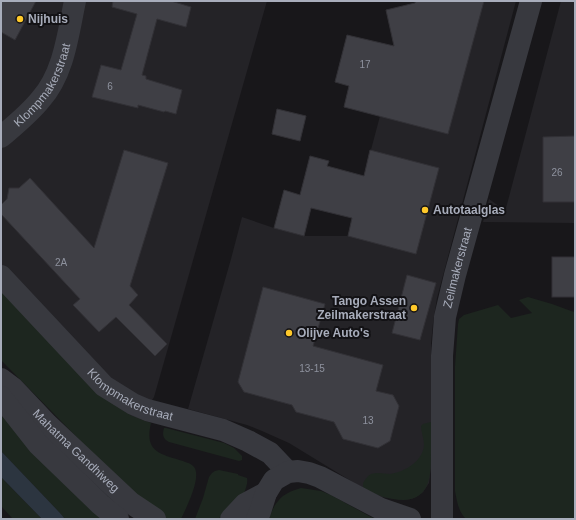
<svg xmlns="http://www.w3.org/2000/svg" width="576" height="520" viewBox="0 0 576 520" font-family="Arial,sans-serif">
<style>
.built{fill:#242327}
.green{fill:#1d261f}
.water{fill:#2c3540}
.building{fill:#3f3f45;stroke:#323136}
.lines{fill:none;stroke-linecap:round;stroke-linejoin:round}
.minor{stroke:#38393f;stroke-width:22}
.poi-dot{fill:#ffc92a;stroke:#131215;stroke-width:1.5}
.labels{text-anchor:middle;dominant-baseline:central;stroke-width:4;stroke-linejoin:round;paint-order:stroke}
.number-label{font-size:10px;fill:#8e929e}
.poi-label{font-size:12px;font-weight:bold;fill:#a8adbb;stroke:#131215;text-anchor:start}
.street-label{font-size:12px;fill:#a8adbb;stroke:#131215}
</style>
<rect width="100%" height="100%" fill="#18171a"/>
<g class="built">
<path d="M1,1H267L154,397L130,436L1,312Z"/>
<path d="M416,1H516L437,298L433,323L431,344V467L429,483L423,492L416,497L411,499L402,500L382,497L356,484L289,443L262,431L247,425L188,409L231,259L242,217L274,228L304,236H348L380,116Z"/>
<path d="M561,1H575V223L483,222L489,199L503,209L506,208Z"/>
</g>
<g class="green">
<path d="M1,291L113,404L132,416L151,423C144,452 160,454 183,461C187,463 191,463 194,467C202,477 186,508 181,519H165L119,480L1,360Z"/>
<path d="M528,297L552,304L571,311L575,312V519H466C458,511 457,501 455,491V366L458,324L459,319L464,315L498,305L511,318L532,313L519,300Z"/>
<path d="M1,411L108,519H65L60,513L1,451Z"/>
<path d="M431,422C431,433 431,443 431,453C431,473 431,499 404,500C389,500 376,495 363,488V483C365,480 367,476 371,474C378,472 384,474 390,474C405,472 423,461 424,445C424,438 421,432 421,426L423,424Z"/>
<path d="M164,428H166L224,443L234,448L242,456V460L239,461L169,442C163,439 162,435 164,428Z"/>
<path d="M219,470L238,474V475L247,478C248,483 246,488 244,493C240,499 224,517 217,519C211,520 201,519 195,519L203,498L209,477L212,473L215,471Z"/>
<path d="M1,477L42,519H13L1,506Z"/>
<path d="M301,488L321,491L331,495L371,517L378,519H269C275,501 282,493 301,488Z"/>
</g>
<path class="water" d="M1,451L60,513L65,519H42L1,477Z"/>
<g class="building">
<path d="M1,1H36L15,40L1,32Z"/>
<path d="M113,1H171L191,7L186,27L157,19L142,75L146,76V79L182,90L176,114L165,111L164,112L138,105V108L92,97L101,65L121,70L137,14L112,7Z"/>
<path d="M416,1H484L448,134L344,107L349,86L335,82L347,35L394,46L386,10L415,3Z"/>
<path d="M277,109L306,116L300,141L272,134Z"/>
<path d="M575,136V202H543V137Z"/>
<path d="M124,150L168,163L130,286L138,295L129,305L167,344L155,356L116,317L99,332L73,305L80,299L1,214V205L7,199L9,188H19L30,178L94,248Z"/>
<path d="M370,150L439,168L416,254L348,236L352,218L311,208L304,236L274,228L284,190L300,195L310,156L329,161L327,166L364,176Z"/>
<rect x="552" y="257" width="23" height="40"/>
<path d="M407,275L436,283L420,340L392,333Z"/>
<path d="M263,287L325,304L313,346L383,365L376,391L393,395L399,406L390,441L378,448L343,439L334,422L296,412L292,405L244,392L238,382Z"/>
</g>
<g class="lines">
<g class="minor">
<path id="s1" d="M1,137C15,125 30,113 41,99C64,73 68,34 75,1"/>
<path id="s2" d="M1,276L104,386L133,404L147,410L223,430L248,441L270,453L288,472"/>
<path id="s3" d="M1,379L13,388L47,424L131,503L155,519"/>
<path d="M1,397L38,444L100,504L118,519"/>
<path d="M231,519L245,504L266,493"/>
<path d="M257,519L260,512L266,493L274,480L288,472L298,471L309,473L320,477L381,509L410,519"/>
<path id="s4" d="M442,519V356L445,317L455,275L531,1"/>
</g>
</g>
<g class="poi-dot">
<circle cx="20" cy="19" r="4"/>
<circle cx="425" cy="210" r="4"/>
<circle cx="414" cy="308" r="4"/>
<circle cx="289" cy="333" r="4"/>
</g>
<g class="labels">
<g class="number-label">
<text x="365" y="64">17</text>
<text x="110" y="86">6</text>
<text x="557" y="172">26</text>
<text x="61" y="262">2A</text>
<text x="312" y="368">13-15</text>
<text x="368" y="420">13</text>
</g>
<g class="poi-label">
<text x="28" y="19">Nijhuis</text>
<text x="433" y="210">Autotaalglas</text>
<text x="406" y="301" text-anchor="end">Tango Assen<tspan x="406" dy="14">Zeilmakerstraat</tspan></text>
<text x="297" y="333">Olijve Auto's</text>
</g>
<g class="street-label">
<text stroke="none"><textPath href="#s1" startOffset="68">Klompmakerstraat</textPath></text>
<text stroke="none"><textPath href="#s4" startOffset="253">Zeilmakerstraat</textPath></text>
<text stroke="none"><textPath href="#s2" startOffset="178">Klompmakerstraat</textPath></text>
<text stroke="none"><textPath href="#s3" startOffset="104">Mahatma Gandhiweg</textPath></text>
</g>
</g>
<rect width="576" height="520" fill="none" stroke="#a8adbb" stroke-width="4"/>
</svg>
